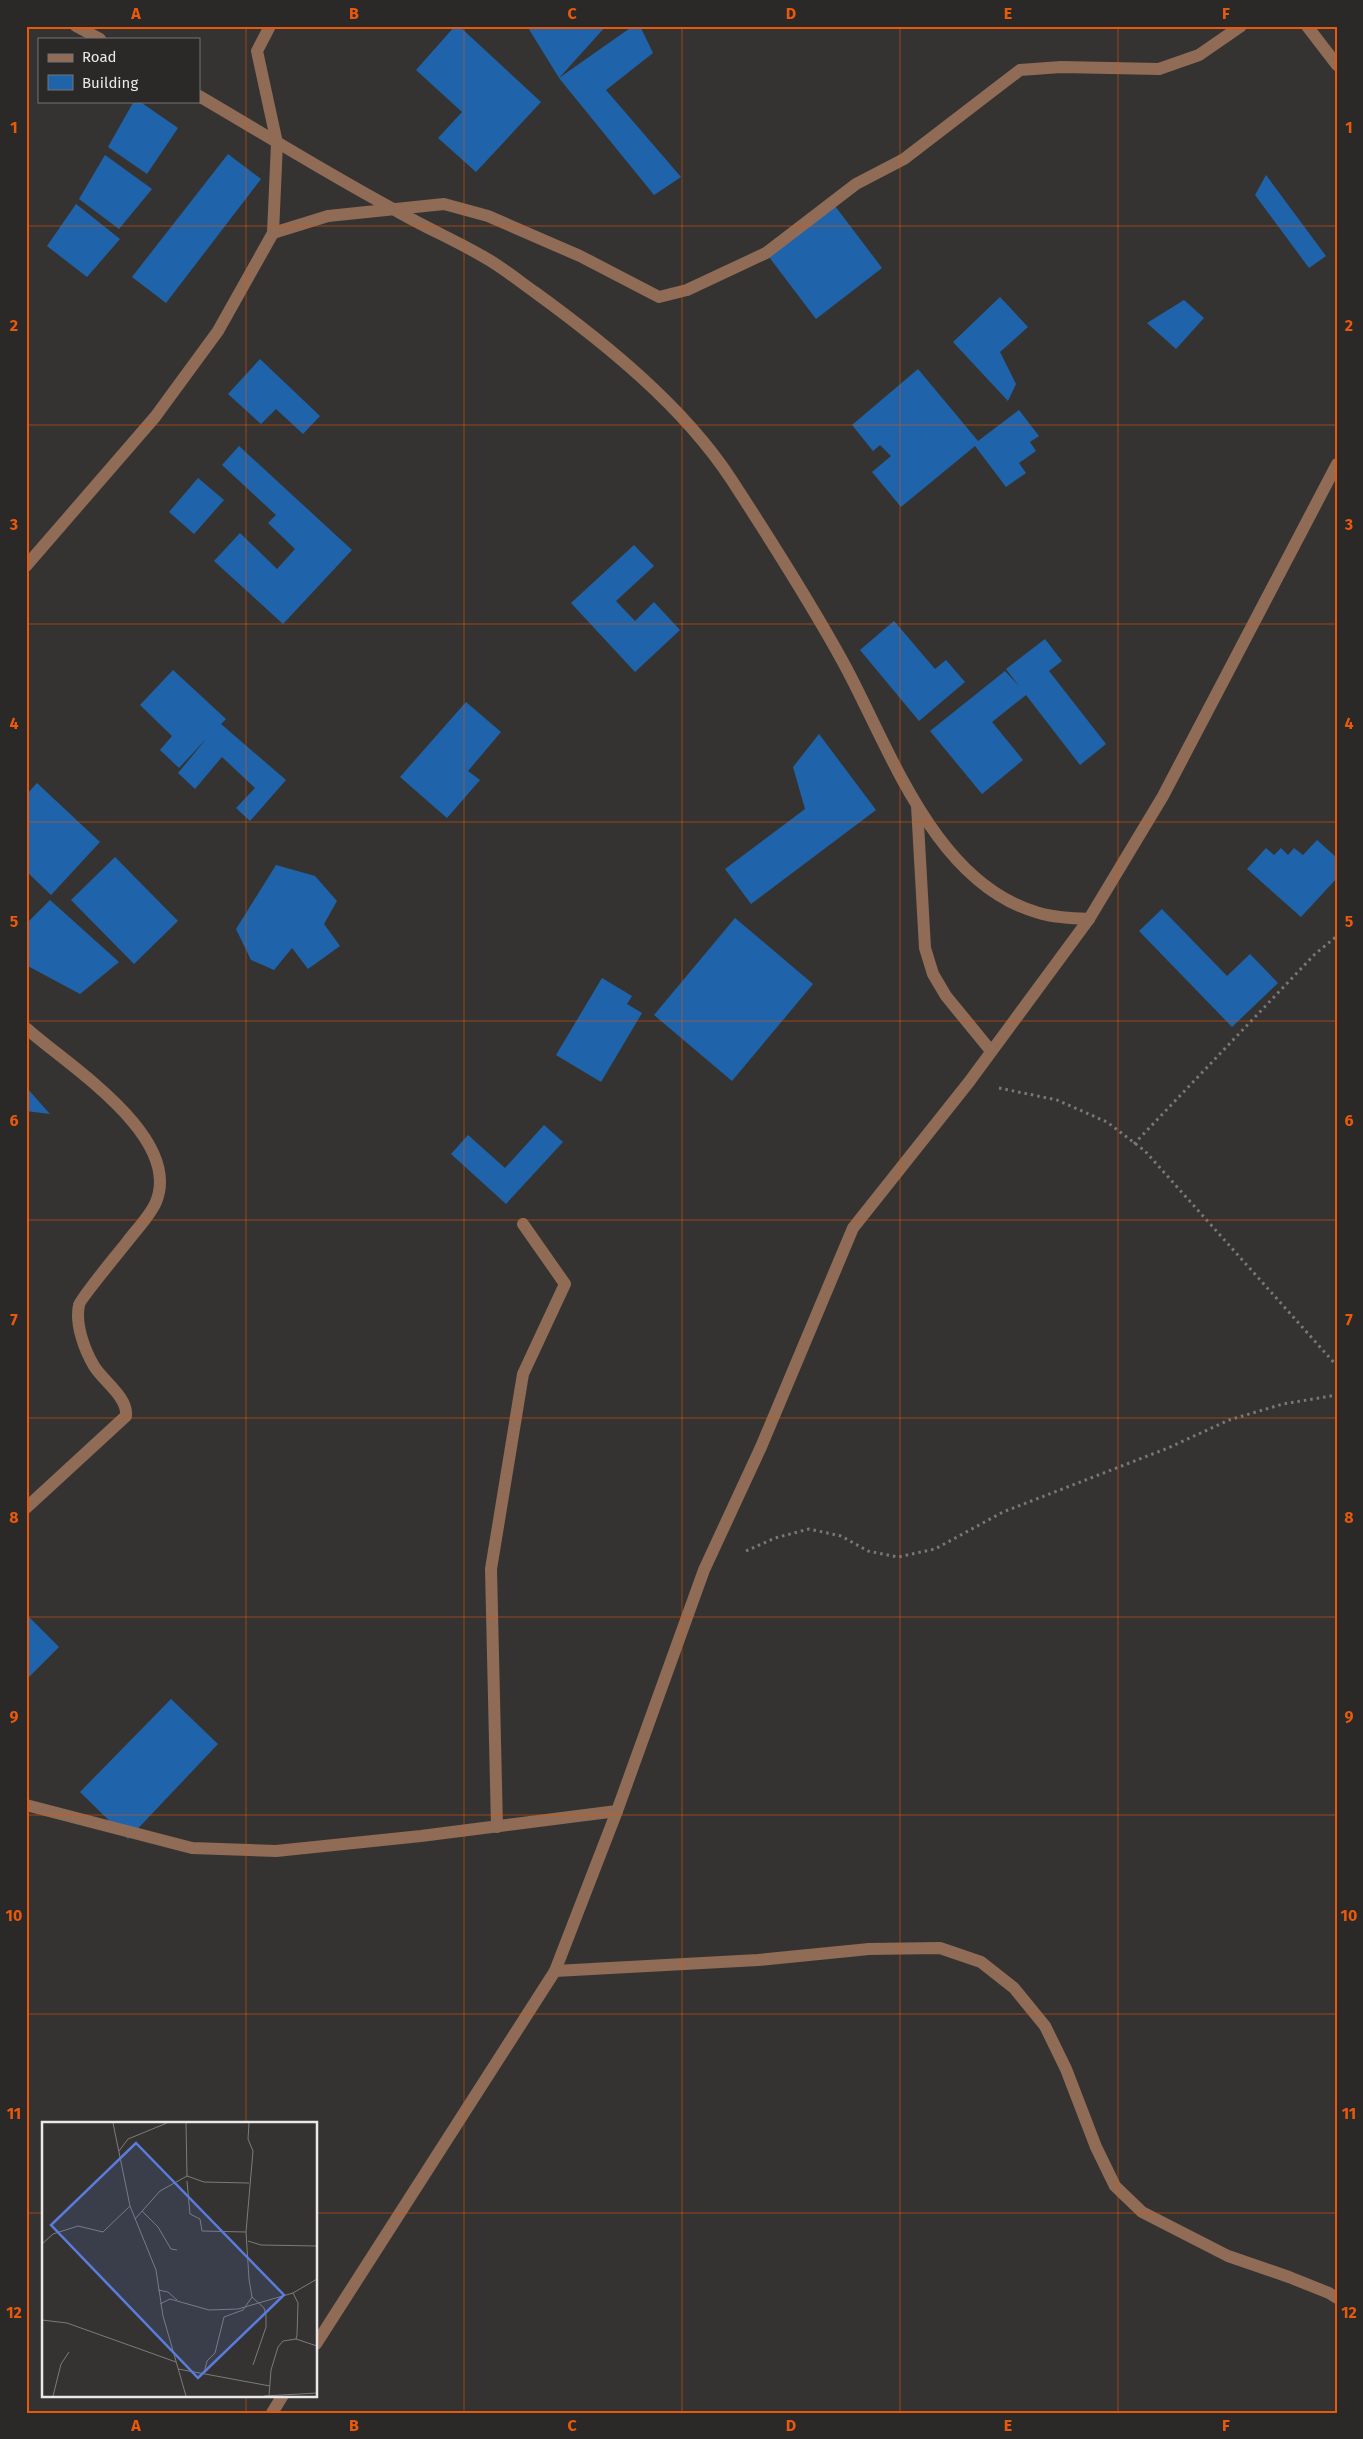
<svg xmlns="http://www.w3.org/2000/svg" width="1363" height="2439" viewBox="0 0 1363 2439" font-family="'Fira Sans',sans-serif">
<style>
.building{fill:#1f64aa}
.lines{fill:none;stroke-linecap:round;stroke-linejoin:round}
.path{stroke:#7a7877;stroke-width:3;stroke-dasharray:2.5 4;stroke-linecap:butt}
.minor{stroke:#906b55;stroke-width:12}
.grid{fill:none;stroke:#e8590c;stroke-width:1;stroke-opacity:0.55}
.inset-road{fill:none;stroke:#7d7b7a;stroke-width:1}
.view{fill:#5a7cdd;fill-opacity:0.15;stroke:#5a7cdd;stroke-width:2.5}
.inset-edge{fill:none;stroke:#eae8e8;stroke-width:2.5}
.neatline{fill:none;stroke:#e8590c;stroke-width:2}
.grid-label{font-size:16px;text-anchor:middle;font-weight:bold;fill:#e8590c}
</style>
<rect width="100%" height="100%" fill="#353331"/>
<g class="building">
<path d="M455,26H459L541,102L476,172L438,138L462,112L416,70Z"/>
<path d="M527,26H606L559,78L633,26H640L653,53L606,90L681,177L654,195L559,78Z"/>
<path d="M134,101H139L178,128L147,174L108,147Z"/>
<path d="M228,154L261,179L166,303L132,277Z"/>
<path d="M105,155L152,189L119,229L79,199Z"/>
<path d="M1266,175L1326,256L1309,268L1255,195Z"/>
<path d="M832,202L882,268L816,319L766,253Z"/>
<path d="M76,204L120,239L87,277L47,246Z"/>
<path d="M1000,297L1028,327L1000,352L1016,384L1008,401L953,342Z"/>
<path d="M1184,300L1204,318L1176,349L1147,323Z"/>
<path d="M260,359L320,416L303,434L276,409L261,424L228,394Z"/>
<path d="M918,369L978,441L1019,410L1039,436L1030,442L1036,451L1019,463L1026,473L1006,487L975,446L901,507L872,472L891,456L880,445L873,451L852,425Z"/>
<path d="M239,446L352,550L283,624L214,561L240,533L277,569L295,549L268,523L276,515L222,465Z"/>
<path d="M198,478L224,500L194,534L169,512Z"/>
<path d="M634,545L654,566L616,601L635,621L654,602L680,630L635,672L571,603Z"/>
<path d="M894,621L935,669L946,660L965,682L919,721L860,650Z"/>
<path d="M1045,639L1062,661L1049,671L1106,744L1080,765L1026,695L992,722L1023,760L982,794L930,731L1005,671L1019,686L1006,669Z"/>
<path d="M173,670L226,719L221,724L286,780L250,821L236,808L255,788L222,757L195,789L178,773L207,738L179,768L160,750L172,736L140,705Z"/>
<path d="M466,702L501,732L468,771L480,780L447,818L400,777Z"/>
<path d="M819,734L876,810L751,904L725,869L805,809L793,767Z"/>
<path d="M37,783L100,842L51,895L26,871V795Z"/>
<path d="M1317,840L1337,858V878L1301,917L1247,869L1266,848L1274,855L1281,848L1288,855L1294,848L1303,855Z"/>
<path d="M115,857L178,921L134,964L71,900Z"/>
<path d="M276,865L315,876L337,901L324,924L340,946L308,969L292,948L274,970L251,960L236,929Z"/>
<path d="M50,900L119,962L80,994L26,965V924Z"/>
<path d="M1162,909L1227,976L1250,954L1278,983L1232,1027L1139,931Z"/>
<path d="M735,918L813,984L732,1081L654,1015Z"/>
<path d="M602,978L632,996L627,1004L642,1013L601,1082L556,1055Z"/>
<path d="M26,1087L50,1114L26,1111Z"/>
<path d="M544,1125L563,1142L506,1204L451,1154L468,1135L505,1168Z"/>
<path d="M26,1614L59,1647L26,1680Z"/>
<path d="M171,1699L218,1744L128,1839L80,1792Z"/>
</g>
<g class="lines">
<g class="path">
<path d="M999,1088L1057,1100L1107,1122L1145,1151L1337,1366"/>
<path d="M1134,1144L1315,954L1337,936"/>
<path d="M746,1551L775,1538L809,1529L841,1536L868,1551L898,1557L935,1549L1003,1512L1168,1448L1229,1420L1283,1404L1337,1395"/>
</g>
<g class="minor">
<path d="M76,26L100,39"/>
<path d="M1307,26L1337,65"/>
<path d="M199,96C264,134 328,174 395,210C424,227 455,240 484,257C502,267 519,281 536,293C606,344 683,406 731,479C770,539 809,600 843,662C890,748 934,884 1039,913C1055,918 1072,918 1089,919"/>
<path d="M273,233L328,216L444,204L488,216L580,256L659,297L687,290L766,253L856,184L904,159L1020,70L1061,67L1159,69L1199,55L1241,26"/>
<path d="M26,566L155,417L218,331L273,233L277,143L257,51L270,26"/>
<path d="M917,806L925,948L933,974L946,996L991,1051"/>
<path d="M26,1028C67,1065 183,1136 156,1202C150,1216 136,1230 127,1242C120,1251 80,1299 79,1305C75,1324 84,1349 94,1366C103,1381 128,1397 126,1416L26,1508"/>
<path d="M26,1805L192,1848L276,1851L421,1836L617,1811"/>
<path d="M497,1827L491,1569L523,1374L565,1284L523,1224"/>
<path d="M555,1971L758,1960L869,1949L940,1948L981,1962L1014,1988L1045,2026L1066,2069L1096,2147L1115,2186L1142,2212L1228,2256L1289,2277L1329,2293L1337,2298"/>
<path d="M316,2344L555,1971L617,1811L704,1570L761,1447L853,1228L969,1082L1089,919L1163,796L1337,464"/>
<path d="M272,2413L283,2395"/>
</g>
</g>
<path class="grid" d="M246,26V2123M464,26V2413M682,26V2413M900,26V2413M1118,26V2413M26,226H1337M26,425H1337M26,624H1337M26,822H1337M26,1021H1337M26,1220H1337M26,1418H1337M26,1617H1337M26,1815H1337M26,2014H1337M26,2213H44M316,2213H1337M246,2395V2413"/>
<g transform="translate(42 2122)">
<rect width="275" height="275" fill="#353331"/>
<path class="inset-road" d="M71,1L88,84L114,148L121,194L144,274M207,1L206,17L211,29L204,110L207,157L210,175L222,186L224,193V205L211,243M77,29L86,17L125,1M145,54L162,60L207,61M145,59L148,92L158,97L160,109L204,110M100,89L116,105L129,127L135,128M93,97L118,69L145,54L144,1M206,119L219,123L275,124M0,122L11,112L36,104L61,110L88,84M116,168L126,170L135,178M118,182L128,177L167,188L196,187L251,171L275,157M0,198L25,201L134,240M254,217L275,224M136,247L228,264M162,251L165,239L173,231L182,195L201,188L210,175M11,274L19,242L27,230M222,274L275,271M227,274L229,248L236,225L241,219L254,217L255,213L256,181L251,171"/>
<path class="view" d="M94,21L242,173L156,256L9,103Z"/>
<rect width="275" height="275" class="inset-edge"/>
</g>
<rect width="1363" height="2439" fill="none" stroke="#2b2927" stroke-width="55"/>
<rect x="38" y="38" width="162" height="65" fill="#2b2927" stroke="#777574"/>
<rect x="48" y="54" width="25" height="8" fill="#906b55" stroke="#777574"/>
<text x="82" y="62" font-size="15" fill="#eae8e8">Road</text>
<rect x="48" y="75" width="25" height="15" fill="#1f64aa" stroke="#777574"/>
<text x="82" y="88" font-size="15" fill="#eae8e8">Building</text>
<rect x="28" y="28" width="1308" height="2384" class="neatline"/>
<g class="grid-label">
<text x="136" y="19">A</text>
<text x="354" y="19">B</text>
<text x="572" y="19">C</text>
<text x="791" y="19">D</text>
<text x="1008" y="19">E</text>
<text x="1226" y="19">F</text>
<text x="14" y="133">1</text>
<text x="1349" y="133">1</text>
<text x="14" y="331">2</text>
<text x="1349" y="331">2</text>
<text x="14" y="530">3</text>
<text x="1349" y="530">3</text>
<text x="14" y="729">4</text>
<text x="1349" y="729">4</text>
<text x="14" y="927">5</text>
<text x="1349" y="927">5</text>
<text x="14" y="1126">6</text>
<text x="1349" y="1126">6</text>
<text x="14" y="1325">7</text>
<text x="1349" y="1325">7</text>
<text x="14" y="1523">8</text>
<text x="1349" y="1523">8</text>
<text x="14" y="1722">9</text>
<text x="1349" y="1722">9</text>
<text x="14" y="1921">10</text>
<text x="1349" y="1921">10</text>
<text x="14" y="2119">11</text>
<text x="1349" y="2119">11</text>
<text x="14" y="2318">12</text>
<text x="1349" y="2318">12</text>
<text x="136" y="2431">A</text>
<text x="354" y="2431">B</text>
<text x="572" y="2431">C</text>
<text x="791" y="2431">D</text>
<text x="1008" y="2431">E</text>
<text x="1226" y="2431">F</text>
</g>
</svg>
